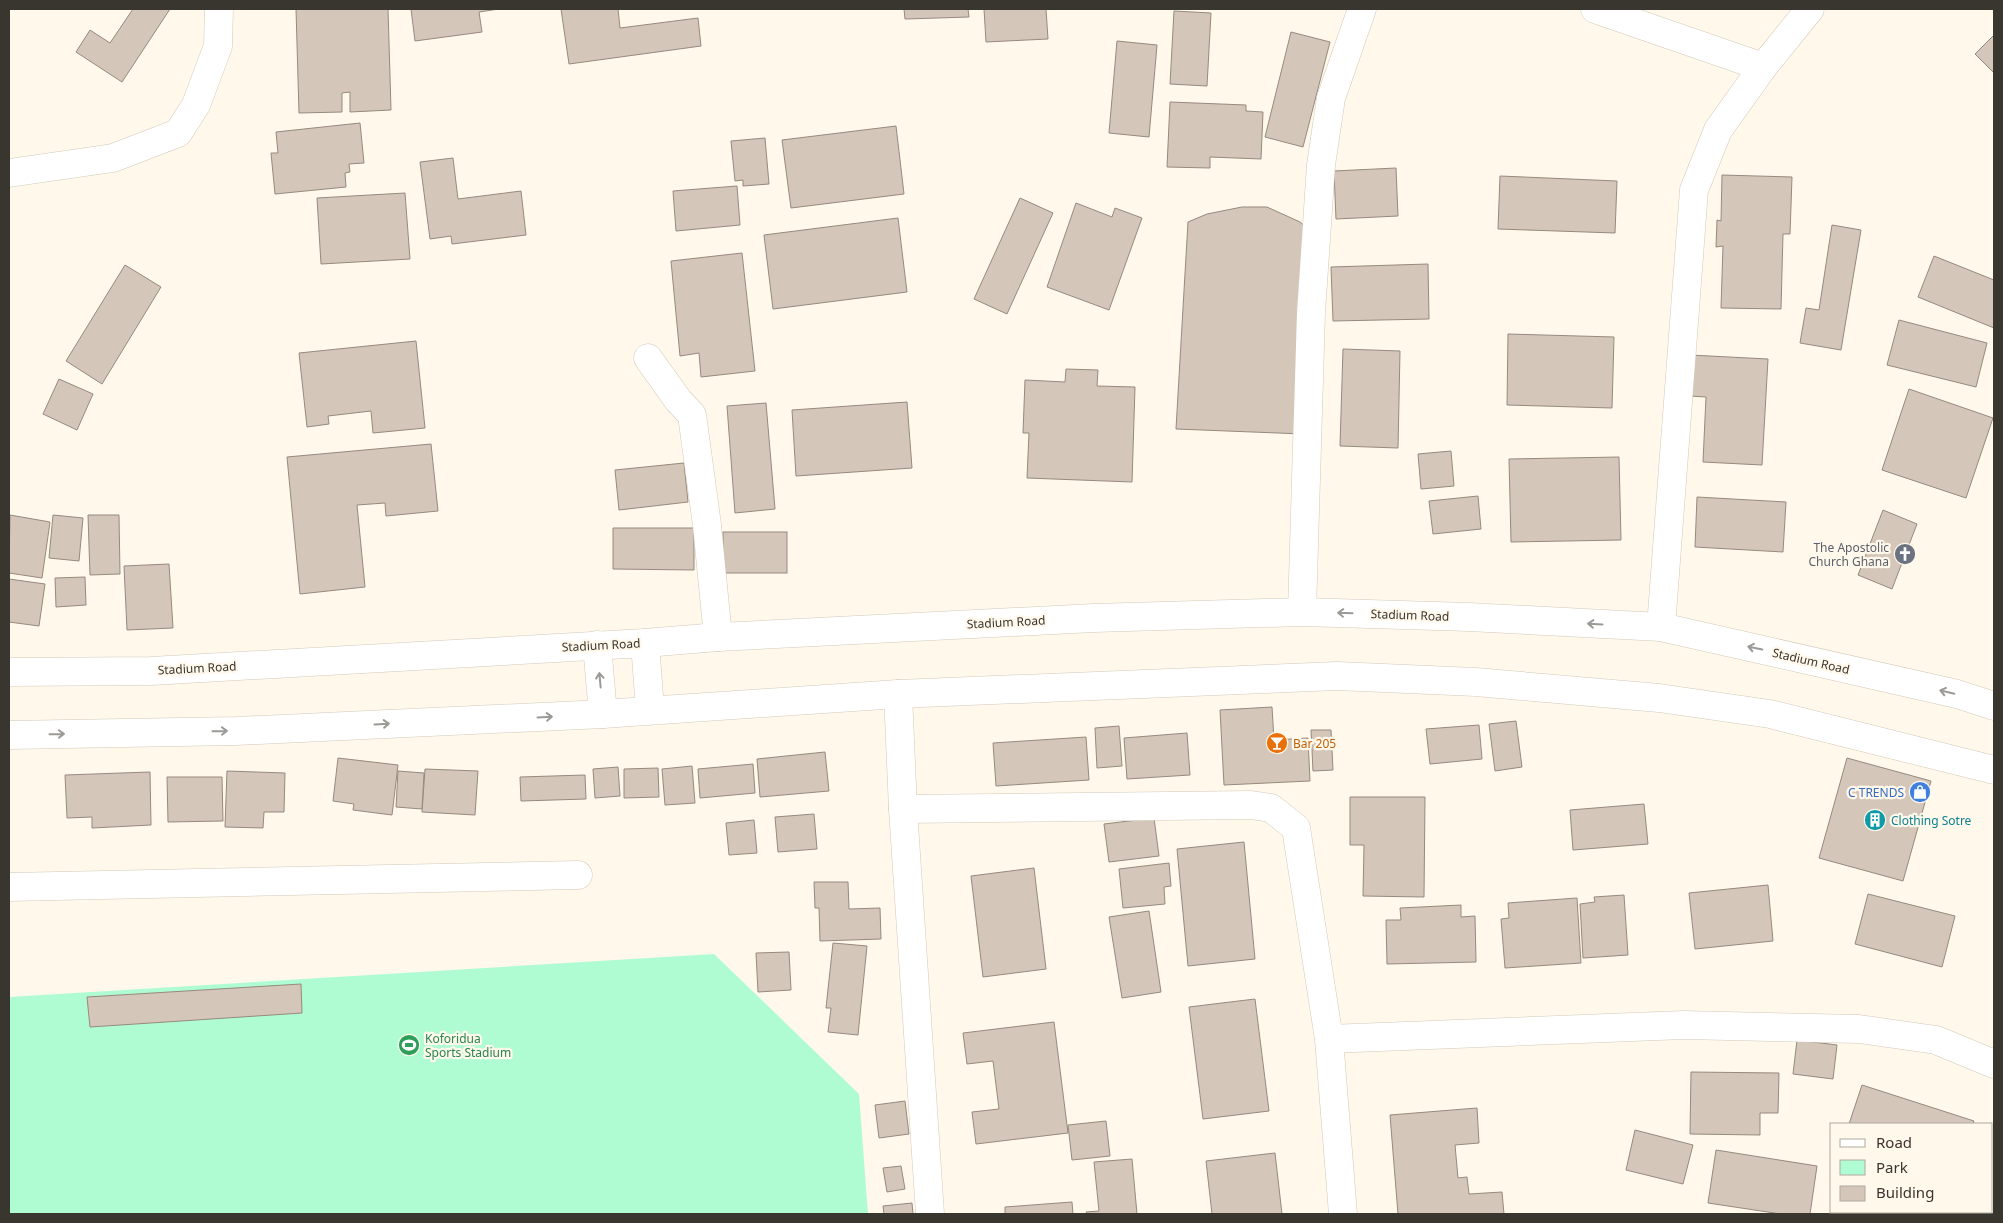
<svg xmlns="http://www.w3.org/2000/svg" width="2003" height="1223" viewBox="0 0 2003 1223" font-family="'Noto Sans',sans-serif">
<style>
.green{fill:#affcd2}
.building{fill:#d4c6b9;stroke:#97897e}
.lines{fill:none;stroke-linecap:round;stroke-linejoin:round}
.minor-casing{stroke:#d2caba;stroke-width:29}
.primary-casing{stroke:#d2caba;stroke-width:29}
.minor{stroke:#fff;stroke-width:28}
.primary{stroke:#fff;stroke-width:28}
.oneway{stroke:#9c9a97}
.labels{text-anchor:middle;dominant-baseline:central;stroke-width:4.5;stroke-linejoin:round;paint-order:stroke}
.worship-label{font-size:12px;fill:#5b616d;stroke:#fff8eb;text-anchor:end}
.street-label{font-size:12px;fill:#39352f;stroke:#fff8eb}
.food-label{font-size:12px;fill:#c56008;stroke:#fff8eb;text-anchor:start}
.shop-label{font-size:12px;fill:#366cbe;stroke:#fff8eb;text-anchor:end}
.culture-label{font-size:12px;fill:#0d838f;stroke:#fff8eb;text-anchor:start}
.leisure-label{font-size:12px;fill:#27864d;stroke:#fff8eb;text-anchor:start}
</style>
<rect width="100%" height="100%" fill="#fff8eb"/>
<path class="green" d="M714,954L859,1094L868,1214H9V997Z"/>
<g class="building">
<path d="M133,9H170L122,82L76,52L90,30L110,43Z"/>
<path d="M296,9H388L391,110L350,112V92L342,93V112L299,113Z"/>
<path d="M411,9H499L479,12L482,32L415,41Z"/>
<path d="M561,9H618L620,28L698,18L701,46L569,64Z"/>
<path d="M904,9H968L969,17L905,19Z"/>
<path d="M984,9H1046L1048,39L986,42Z"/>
<path d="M1174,11L1211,13L1207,86L1170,84Z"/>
<path d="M1291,32L1330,42L1303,147L1265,137Z"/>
<path d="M1994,35V73L1975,54Z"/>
<path d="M1117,41L1157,45L1149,137L1109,133Z"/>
<path d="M1170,102L1246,105V111L1263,112L1261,159L1210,157V168L1167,167Z"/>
<path d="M360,123L364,163L349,164L350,172L345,173L346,187L275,194L271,153H278L276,132Z"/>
<path d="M896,126L904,194L791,208L782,140Z"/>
<path d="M765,138L769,184L743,186V180L735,181L731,141Z"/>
<path d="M453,158L458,199L521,191L526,235L452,244L451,236L430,239L420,162Z"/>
<path d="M1396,168L1398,216L1336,219L1334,171Z"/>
<path d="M1722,175L1792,177L1790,234H1783L1781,309L1721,308L1723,246L1716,247L1717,220L1721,221Z"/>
<path d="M1500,176L1617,181L1615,233L1498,229Z"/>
<path d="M737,186L740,225L676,231L673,191Z"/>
<path d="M405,193L410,259L321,264L317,198Z"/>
<path d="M1020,198L1053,213L1007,314L974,299Z"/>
<path d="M1076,203L1112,217L1115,208L1142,218L1109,310L1047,287Z"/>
<path d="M1242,207H1267L1300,222L1313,233L1303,434L1176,429L1188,222L1207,214Z"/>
<path d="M898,218L907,292L773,309L764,235Z"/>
<path d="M1832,225L1861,230L1841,350L1800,343L1806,308L1819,310Z"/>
<path d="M742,253L755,371L701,377L699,353L680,356L671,261Z"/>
<path d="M1934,256L1994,280V328L1918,297Z"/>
<path d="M1428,264L1429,319L1333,321L1331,267Z"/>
<path d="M125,265L161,287L102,384L66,361Z"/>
<path d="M1899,320L1987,343L1976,387L1887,365Z"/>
<path d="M1508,334L1614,337L1612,408L1507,405Z"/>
<path d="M416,341L425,428L373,433L371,411L328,416L329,424L307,427L299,353Z"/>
<path d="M1343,349L1400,351L1398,448L1340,446Z"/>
<path d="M1690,355L1768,359L1762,465L1703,462L1706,397L1689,396Z"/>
<path d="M1066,369L1098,370L1097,386L1135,387L1132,482L1027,478L1029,433H1023L1025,380L1065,382Z"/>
<path d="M59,379L93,394L77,430L43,414Z"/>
<path d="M1909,389L1993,418L1966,498L1882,470Z"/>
<path d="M907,402L912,468L796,476L792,410Z"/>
<path d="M766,403L775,509L735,513L727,406Z"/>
<path d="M431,444L438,511L386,516L385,503L357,505L365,587L300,594L287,457Z"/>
<path d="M1451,451L1454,486L1421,489L1418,454Z"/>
<path d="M1619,457L1621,540L1511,542L1509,459Z"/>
<path d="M684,463L688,502L619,510L615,470Z"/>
<path d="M1478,496L1481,529L1433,534L1429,501Z"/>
<path d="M1697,497L1786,502L1783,552L1695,547Z"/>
<path d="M1883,510L1917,524L1892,589L1858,575Z"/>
<path d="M10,515L50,522L42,578L9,573Z"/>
<path d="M53,515L83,518L79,561L49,558Z"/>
<path d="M88,515H119L120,574L90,575Z"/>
<path d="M613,528H694V570L613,569Z"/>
<rect x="723" y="532" width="64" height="41"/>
<path d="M169,564L173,628L127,630L124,566Z"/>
<path d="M85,577L86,605L56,607L55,578Z"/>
<path d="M9,579L45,584L39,626L9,622Z"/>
<path d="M1272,707L1274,740L1308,738L1310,781L1224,785L1220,710Z"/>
<path d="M1516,721L1522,767L1495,771L1489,724Z"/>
<path d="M1479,725L1482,759L1430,764L1426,729Z"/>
<path d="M1119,726L1122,766L1097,768L1095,728Z"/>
<path d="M1311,730H1331L1333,770L1313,771Z"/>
<path d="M1187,733L1190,775L1127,779L1124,738Z"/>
<path d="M1086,737L1089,780L996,786L993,743Z"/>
<path d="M825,752L829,791L760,797L757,759Z"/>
<path d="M338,758L398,765L392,815L353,810L354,804L333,801Z"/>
<path d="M1847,758L1931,781L1903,881L1819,858Z"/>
<path d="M753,764L755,793L700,798L698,769Z"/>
<path d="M692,766L695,803L665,805L662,769Z"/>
<path d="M618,767L620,796L595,798L593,769Z"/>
<path d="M658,768L659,797L624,798V769Z"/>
<path d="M425,769L478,771L475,815L422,812Z"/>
<path d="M227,771L285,773L284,812H264L263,828L225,827Z"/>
<path d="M398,771L424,773L422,809L396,807Z"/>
<path d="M150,772L151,825L92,828V817L67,818L65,775Z"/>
<path d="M585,775L586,799L521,801L520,777Z"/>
<path d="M167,777H222L223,821L168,822Z"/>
<path d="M1350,797H1425L1424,897L1363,896L1364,845H1350Z"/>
<path d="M1644,804L1648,844L1573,850L1570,810Z"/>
<path d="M814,814L817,849L778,852L775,817Z"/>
<path d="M1154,818L1159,856L1109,862L1104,824Z"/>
<path d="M754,820L757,853L729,855L726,823Z"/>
<path d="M1244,842L1255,959L1188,966L1177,849Z"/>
<path d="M1169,863L1171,886L1164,887L1165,904L1123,908L1119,869Z"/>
<path d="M1034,868L1046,969L983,977L971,876Z"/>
<path d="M814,882H848L849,909L880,908L881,939L820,941L819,908H815Z"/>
<path d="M1768,885L1773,941L1695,949L1689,893Z"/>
<path d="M1868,894L1955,916L1942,967L1855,944Z"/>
<path d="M1624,895L1628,955L1583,958L1580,904L1595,902L1594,897Z"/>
<path d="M1577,898L1581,963L1505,968L1501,919L1509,918L1508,903Z"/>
<path d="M1461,905V917L1475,916L1476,962L1387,964L1386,920H1401L1400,908Z"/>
<path d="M1149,911L1161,992L1122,998L1109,917Z"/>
<path d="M833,943L867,946L858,1035L828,1032L831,1008H826Z"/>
<path d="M789,952L791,990L758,992L756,953Z"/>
<path d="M301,984L302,1013L90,1027L87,997Z"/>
<path d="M1255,999L1269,1111L1203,1119L1189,1007Z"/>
<path d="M1054,1022L1068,1133L976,1144L972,1112L999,1109L993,1061L967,1064L963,1033Z"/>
<path d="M1797,1040L1837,1045L1833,1079L1793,1074Z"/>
<path d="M1691,1072L1779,1073L1778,1113H1760V1135L1690,1134Z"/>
<path d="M1862,1085L1974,1121L1973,1124H1849Z"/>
<path d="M905,1101L909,1134L879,1138L875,1105Z"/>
<path d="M1477,1108L1479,1143L1455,1145L1458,1178L1467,1177L1469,1194L1502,1192L1504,1214H1398L1390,1115Z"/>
<path d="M1106,1121L1110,1156L1072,1160L1068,1125Z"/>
<path d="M1635,1130L1693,1145L1683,1184L1626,1170Z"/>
<path d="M1716,1150L1817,1166L1810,1214H1781L1708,1203Z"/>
<path d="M1275,1153L1282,1214H1212L1206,1161Z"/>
<path d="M1132,1159L1137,1214H1087L1086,1212L1099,1211L1094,1162Z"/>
<path d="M901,1166L905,1189L887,1192L883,1168Z"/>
<path d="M1072,1202L1073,1214H1005V1207Z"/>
<path d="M912,1203L913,1214H884L883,1206Z"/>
</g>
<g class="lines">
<g class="minor-casing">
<g id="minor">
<path d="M1595,9L1763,67"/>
<path d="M9,173L113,158L178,133L196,105L218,46L219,9"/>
<path d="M648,358L678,400L692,415L707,525L718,637"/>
<path d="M1302,612L1311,313L1321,165L1331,98L1362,9"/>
<path d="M1661,627L1694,190L1718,130L1763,67L1810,9"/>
<path d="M898,694L903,809L930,1214"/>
<path d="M903,809L1251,805L1271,808L1296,828L1329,1039L1343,1214"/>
<path d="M9,887L578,875"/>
<path d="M1329,1039L1684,1025L1859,1029L1936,1040L1994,1064"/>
</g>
</g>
<g class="primary-casing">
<g id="primary">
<path d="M645,643L650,710"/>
<path d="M597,645L603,714"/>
<path d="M9,672L151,671L645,643L718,637L1094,618L1302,612L1469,617L1661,627L1957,694L1994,706"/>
<path d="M9,735L236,731L603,714L898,694L1337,676L1476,682L1659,698L1770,714L1994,770"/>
</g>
</g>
<use href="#minor" class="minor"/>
<use href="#primary" class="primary"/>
</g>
<defs><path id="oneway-shaft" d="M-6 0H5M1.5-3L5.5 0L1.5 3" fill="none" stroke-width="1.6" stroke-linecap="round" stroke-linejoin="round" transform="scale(1.25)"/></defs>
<g class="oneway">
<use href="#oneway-shaft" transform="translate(1345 613) rotate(-178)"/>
<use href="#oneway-shaft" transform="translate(1595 624) rotate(-177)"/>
<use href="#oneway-shaft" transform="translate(1755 648) rotate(-168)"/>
<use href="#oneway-shaft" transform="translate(600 680) rotate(-95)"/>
<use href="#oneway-shaft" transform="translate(1947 692) rotate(-167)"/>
<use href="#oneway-shaft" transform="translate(545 717) rotate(-3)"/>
<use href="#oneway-shaft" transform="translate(382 724) rotate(-3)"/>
<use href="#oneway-shaft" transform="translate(220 731) rotate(-1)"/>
<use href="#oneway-shaft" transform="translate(57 734) rotate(-1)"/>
</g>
<defs>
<g id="church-disc" transform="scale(1.125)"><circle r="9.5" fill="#6b7280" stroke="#fff8eb"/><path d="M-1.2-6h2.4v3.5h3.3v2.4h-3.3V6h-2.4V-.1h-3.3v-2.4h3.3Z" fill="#fff"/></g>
<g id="bar-disc" transform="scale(1.125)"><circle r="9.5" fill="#e8710a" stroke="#fff8eb"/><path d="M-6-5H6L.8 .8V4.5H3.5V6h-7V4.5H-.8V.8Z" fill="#fff"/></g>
<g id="shop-disc" transform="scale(1.125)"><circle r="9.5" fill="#3f7fe0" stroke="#fff8eb"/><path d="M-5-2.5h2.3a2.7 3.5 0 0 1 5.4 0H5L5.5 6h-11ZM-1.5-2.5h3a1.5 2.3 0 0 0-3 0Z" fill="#fff"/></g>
<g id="building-disc" transform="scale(1.125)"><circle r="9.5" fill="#0f9aa8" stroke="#fff8eb"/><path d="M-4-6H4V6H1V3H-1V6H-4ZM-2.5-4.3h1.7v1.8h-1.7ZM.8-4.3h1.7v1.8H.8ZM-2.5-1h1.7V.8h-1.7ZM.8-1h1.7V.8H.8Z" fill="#fff"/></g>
<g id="stadium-disc" transform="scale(1.125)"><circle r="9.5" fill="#2e9e5b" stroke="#fff8eb"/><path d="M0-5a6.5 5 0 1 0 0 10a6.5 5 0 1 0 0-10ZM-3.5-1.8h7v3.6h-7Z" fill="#fff"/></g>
</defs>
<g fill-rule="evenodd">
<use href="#church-disc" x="1905" y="554"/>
<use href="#bar-disc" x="1277" y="743"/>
<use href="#shop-disc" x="1920" y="792"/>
<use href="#building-disc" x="1875" y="820"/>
<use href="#stadium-disc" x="409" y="1045"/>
</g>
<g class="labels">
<g class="worship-label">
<text x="1889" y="547">The Apostolic<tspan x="1889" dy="14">Church Ghana</tspan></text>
</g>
<g class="street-label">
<text transform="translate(1410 615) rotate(2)">Stadium Road</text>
<text transform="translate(1006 622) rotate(-3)">Stadium Road</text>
<text transform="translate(601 645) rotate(-3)">Stadium Road</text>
<text transform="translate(1811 661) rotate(13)">Stadium Road</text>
<text transform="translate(197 668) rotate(-3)">Stadium Road</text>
</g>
<g class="food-label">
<text x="1293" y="743">Bar 205</text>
</g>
<g class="shop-label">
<text x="1904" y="792">C TRENDS</text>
</g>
<g class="culture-label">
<text x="1891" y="820">Clothing Sotre</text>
</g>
<g class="leisure-label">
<text x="425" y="1038">Koforidua<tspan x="425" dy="14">Sports Stadium</tspan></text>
</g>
</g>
<rect width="2003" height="1223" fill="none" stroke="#39352f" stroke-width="20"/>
<rect x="1830" y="1123" width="162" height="90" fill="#fff8eb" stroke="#b0aaa0"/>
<rect x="1840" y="1139" width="25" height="8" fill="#ffffff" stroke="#b0aaa0"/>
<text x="1876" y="1148" font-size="15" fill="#39352f">Road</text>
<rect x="1840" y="1160" width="25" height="15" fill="#affcd2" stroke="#b0aaa0"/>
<text x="1876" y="1173" font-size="15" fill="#39352f">Park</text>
<rect x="1840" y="1186" width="25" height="15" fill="#d4c6b9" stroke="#b0aaa0"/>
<text x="1876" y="1198" font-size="15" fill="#39352f">Building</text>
</svg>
